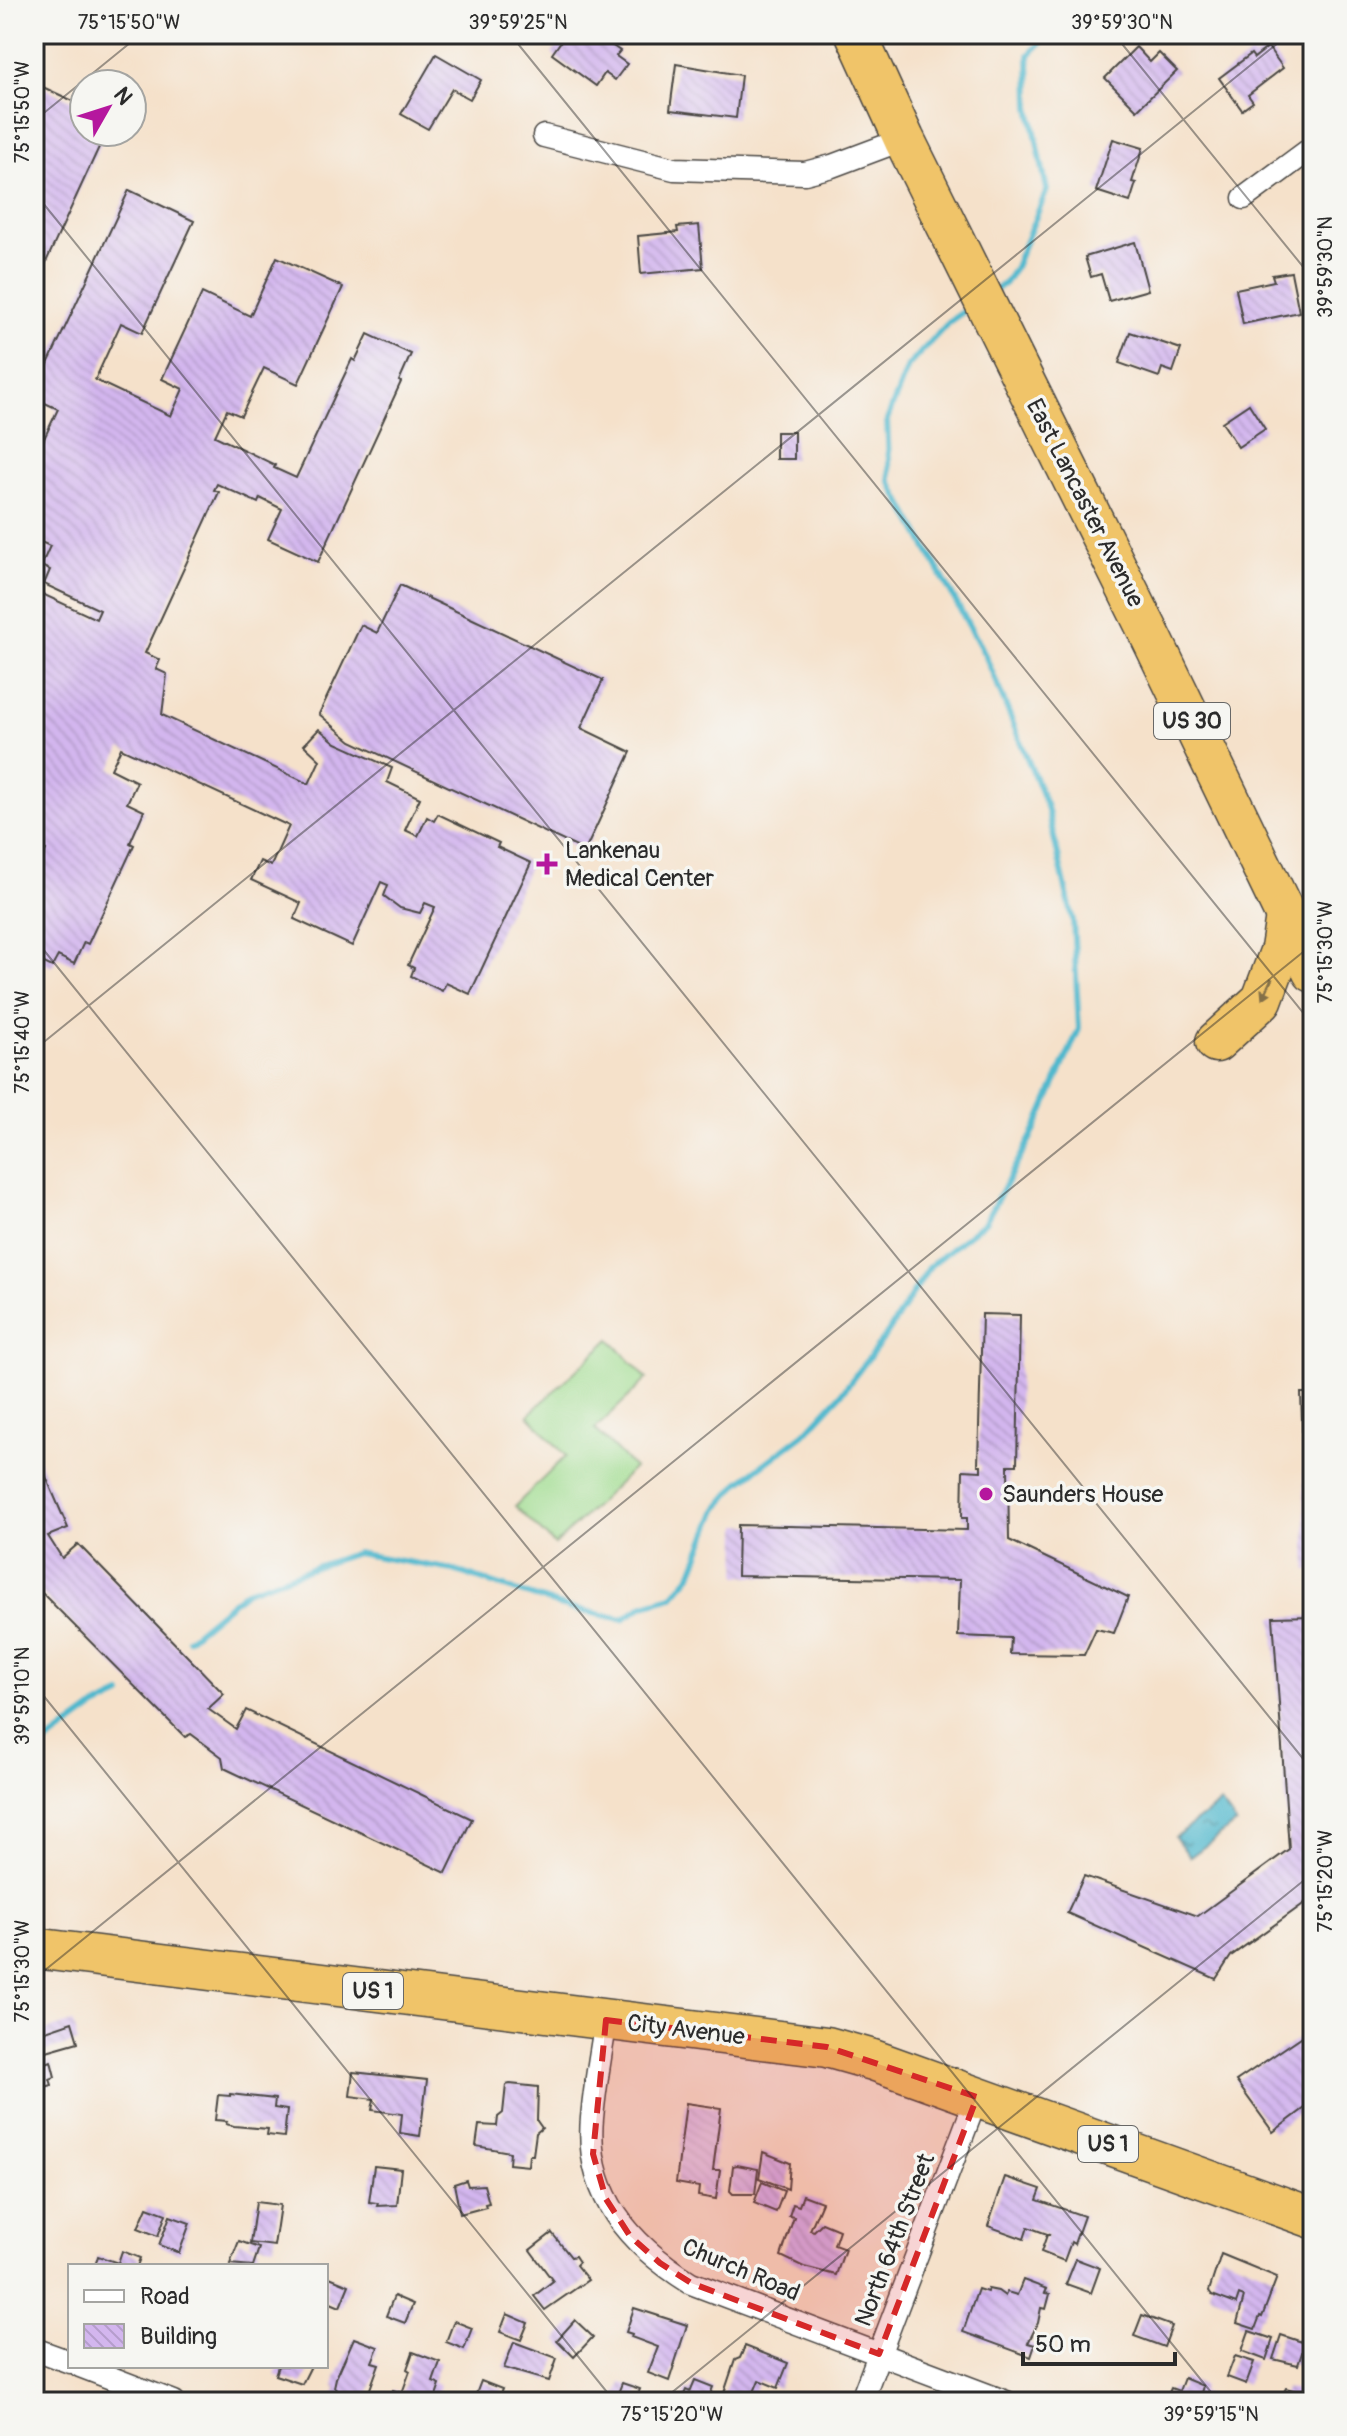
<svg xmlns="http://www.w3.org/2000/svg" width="1347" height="2436" viewBox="0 0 1347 2436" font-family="Pangolin,sans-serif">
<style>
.pitch{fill:#a1dd91;stroke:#66845e;stroke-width:2}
.water{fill:url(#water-ripples);stroke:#3d727c;stroke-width:2}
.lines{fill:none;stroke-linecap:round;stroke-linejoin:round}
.stream{stroke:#4fb8cd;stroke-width:6}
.building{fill:url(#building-back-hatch)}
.street-casing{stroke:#494643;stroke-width:25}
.highway-casing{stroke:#494643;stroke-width:43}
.street{stroke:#fff;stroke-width:22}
.highway{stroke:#f0c469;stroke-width:40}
.oneway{fill:#847047}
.marked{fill:#d62828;fill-opacity:0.2;stroke:#d62828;stroke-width:6;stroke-dasharray:16 10;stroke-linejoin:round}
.ticks{fill:none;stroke:#2b2b2b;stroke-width:2;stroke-opacity:0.45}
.poi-dot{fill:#b5179e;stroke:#f6f6f2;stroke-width:3}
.labels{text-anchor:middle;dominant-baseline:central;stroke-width:7;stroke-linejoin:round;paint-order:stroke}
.shield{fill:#f6f6f2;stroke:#686867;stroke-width:2}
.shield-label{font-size:22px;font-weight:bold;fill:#2b2b2b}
.street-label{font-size:24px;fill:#2b2b2b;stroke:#f6f6f2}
.poi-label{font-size:24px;fill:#2b2b2b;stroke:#f6f6f2;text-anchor:start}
.neatline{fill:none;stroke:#2b2b2b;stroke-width:3}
.ticks-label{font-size:20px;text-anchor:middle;fill:#2b2b2b}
</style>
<defs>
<pattern id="water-ripples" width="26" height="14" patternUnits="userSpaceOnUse" patternTransform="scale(2)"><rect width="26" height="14" fill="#4fb8cd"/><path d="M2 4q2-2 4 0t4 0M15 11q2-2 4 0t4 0" fill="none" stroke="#4296a7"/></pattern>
<pattern id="building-back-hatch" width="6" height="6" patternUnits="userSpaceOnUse" patternTransform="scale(2)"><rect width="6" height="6" fill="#d3b6ee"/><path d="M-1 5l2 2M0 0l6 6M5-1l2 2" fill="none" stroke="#b59dcc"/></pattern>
</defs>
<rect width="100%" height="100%" fill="#f6f6f2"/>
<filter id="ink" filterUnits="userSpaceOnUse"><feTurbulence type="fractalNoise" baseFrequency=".0125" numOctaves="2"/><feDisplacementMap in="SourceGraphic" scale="16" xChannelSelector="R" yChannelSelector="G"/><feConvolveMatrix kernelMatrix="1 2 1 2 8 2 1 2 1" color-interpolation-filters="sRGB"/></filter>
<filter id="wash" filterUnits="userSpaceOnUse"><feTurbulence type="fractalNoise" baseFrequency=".006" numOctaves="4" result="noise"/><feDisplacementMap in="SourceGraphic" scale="32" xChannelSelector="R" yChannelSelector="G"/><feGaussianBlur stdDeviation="1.8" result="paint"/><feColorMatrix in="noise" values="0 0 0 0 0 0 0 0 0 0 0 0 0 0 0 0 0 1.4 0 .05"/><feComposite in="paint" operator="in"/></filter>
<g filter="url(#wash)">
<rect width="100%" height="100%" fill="#f5e1ca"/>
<path class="pitch" d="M610,1339L647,1379L595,1429L634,1468L555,1545L515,1506L566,1456L528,1415Z"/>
<path class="water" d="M1221,1803L1236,1823L1190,1857L1175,1837Z"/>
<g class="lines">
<g class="stream">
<path d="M995,290L1005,283L1015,267L1047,190L1030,107L1029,55L1049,34"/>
<path d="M188,1639L246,1591L356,1553L453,1570L568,1608L623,1619L644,1605L672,1597L691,1575L717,1509L739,1483L804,1434L841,1394L887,1334L930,1266L985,1222L1035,1130L1079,1029L1073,920L1047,807L986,657L890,481L887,420L908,366L950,321L973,305"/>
<path d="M34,1752L94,1708L121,1695"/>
</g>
</g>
<g id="blocks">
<g class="building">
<path d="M566,34H586L594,40L597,35L620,51L616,56L627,64L615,80L605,73L596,86L552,54Z"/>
<path d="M1136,47L1150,62L1159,53L1177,71L1137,110L1105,78Z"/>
<path d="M1268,47L1283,68L1248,95L1253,102L1242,110L1219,78L1251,54L1254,58Z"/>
<path d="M436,54L481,80L470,99L452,89L428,129L401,114Z"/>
<path d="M676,64L741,75L736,118L670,110Z"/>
<path d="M34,83L84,106V132H106L34,288Z"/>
<path d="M1113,139L1143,148L1132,182L1136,183L1130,202L1096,191Z"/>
<path d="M129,190L194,221L142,333L121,323L95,380L171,416L183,389L162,379L202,293L250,316L277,257L343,287L298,384L264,368L241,416L227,410L215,436L275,465L274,468L296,478L352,359L355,361L368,334L411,354L399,381L401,382L318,562L268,539L282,509L260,498L258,503L217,484L214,490L219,492L145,653L160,660L156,669L167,674L162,715L309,784L320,760L304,745L319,729L336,743L392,768L387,782L420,798L405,830L418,836L427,817L434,821L438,814L499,843L497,847L531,863L470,994L446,983L442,991L411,976L414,968L408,965L435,907L425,903L420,913L400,908L384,896L388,885L381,882L352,946L294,919L301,903L251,880L260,861L271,866L289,826L121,748L111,769L137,782L127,803L144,811L130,843L134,845L88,944L84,942L74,964L58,956L52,967L34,958V866L38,868L46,850L34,844V590L96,619L100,610L44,584L50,570L41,566L50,546L34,539V440L42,443L58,409L34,398V394Z"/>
<path d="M699,225L703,268L641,274L638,236L678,232L677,227Z"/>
<path d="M1135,242L1148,290L1109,301L1101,274L1091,277L1085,257Z"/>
<path d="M1291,272L1299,312L1243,324L1236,289L1274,281L1272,275Z"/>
<path d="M1130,332L1181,349L1173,372L1162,368L1159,377L1119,363Z"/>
<path d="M1249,404L1265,429L1238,447L1222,422Z"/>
<rect x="776" y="432" width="18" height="27"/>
<path d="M400,585L603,680L581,728L631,752L585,851L351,741L319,714L361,625L377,633Z"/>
<path d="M982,1314L1020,1315L1017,1465H1008L1009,1540L1128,1597L1114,1633L1096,1629L1084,1655L1010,1654L1011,1638L958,1636L960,1580L737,1576L738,1525L967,1530V1518H962L963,1470L981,1471V1465H978Z"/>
<path d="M1301,1393H1313V1570H1307Z"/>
<path d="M34,1449L68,1528L48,1536L62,1558L78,1544L224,1694L208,1709L236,1729L246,1710L472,1819L446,1873L224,1768L222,1757L191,1734L185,1737L34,1585L40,1578L34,1569Z"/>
<path d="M1313,1616V1897L1231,1956L1216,1979L1067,1913L1084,1876L1198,1916L1289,1849L1273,1617Z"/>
<path d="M34,2014L40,2033L72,2022L78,2042L43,2052L46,2063L51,2061L55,2077L50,2079L52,2085L34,2090Z"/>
<path d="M1313,2029V2102L1273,2132L1236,2081Z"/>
<path d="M353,2072L427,2080L420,2136L400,2133L402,2114L372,2110L374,2099L350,2096Z"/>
<path d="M510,2084L538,2087L537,2121L542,2128L536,2133L533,2155H529L528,2166L509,2164L510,2152L476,2146L479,2125L497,2126L498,2117L503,2113L506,2085Z"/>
<path d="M230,2094L275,2099L274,2108L287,2110L284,2137L267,2135L268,2129L234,2126L226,2124L227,2121L215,2120L218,2095L230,2096Z"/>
<path d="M686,2103L721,2108L713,2170H720L716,2199L698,2196L699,2187L676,2183Z"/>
<path d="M763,2152L790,2163L788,2189L759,2178Z"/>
<path d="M737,2165L758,2169L755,2194H733L730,2191L733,2166Z"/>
<path d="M374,2166L401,2169L397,2205L377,2206L378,2203L369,2202Z"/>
<path d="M1005,2177L1041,2189L1037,2200L1084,2216L1074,2244L1071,2242L1064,2261L1041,2252L1047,2235H1050L1028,2227L1024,2239L988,2226Z"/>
<path d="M466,2180L468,2186L484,2185L489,2203L485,2204L486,2207L460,2214L454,2184Z"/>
<path d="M762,2182L784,2191L776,2212L754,2203Z"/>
<path d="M803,2195L822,2202L810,2230L814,2231L822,2223L839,2230L834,2245L845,2249L836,2275L804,2267L781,2256L794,2217L789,2216L793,2204L799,2206Z"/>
<path d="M256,2202L280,2205L274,2246L250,2243Z"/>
<path d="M147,2207L166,2214L158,2236L138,2228Z"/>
<path d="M170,2216L190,2223L179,2253L159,2245Z"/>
<path d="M552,2233L571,2257L575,2256L579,2262L576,2265L588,2280L545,2310L534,2296L553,2281L530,2250Z"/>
<path d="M239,2241L259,2248L253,2266L230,2264Z"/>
<path d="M122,2251L140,2258L137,2266H95L98,2256L118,2263Z"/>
<path d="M1221,2254L1277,2277L1262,2317L1260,2316L1255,2329L1237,2323L1244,2297L1239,2295L1236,2304L1212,2295L1209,2291Z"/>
<path d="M1076,2259L1100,2268L1091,2293L1066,2284Z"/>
<path d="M327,2276L349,2285L340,2307L326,2301Z"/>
<path d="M1023,2280L1047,2289L1045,2293L1050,2294L1046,2309L1041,2308L1038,2323L1028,2343L1035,2345L1031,2357L963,2332L978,2289L987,2292L988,2289L998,2291L1005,2296L1007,2292L1017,2295Z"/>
<path d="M394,2296L413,2304L405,2323L386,2316Z"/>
<path d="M634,2308L687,2325L669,2381L648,2373L658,2347L631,2337L632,2334L626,2332Z"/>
<path d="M507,2314L528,2323L521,2340L500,2332Z"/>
<path d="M1142,2315L1172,2326L1164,2347L1134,2336Z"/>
<path d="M575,2320L593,2337L574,2357L557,2340Z"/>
<path d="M454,2321L472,2328L464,2349L446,2342Z"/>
<path d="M1249,2331L1273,2339L1266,2360L1242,2351Z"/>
<path d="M1281,2335L1305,2343L1298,2365L1273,2359Z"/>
<path d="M354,2338L378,2347L372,2362L379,2364L366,2400L363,2399L362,2402H350L334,2396L337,2389L334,2387L336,2378Z"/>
<path d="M514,2342L557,2358L549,2381L504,2368Z"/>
<path d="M745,2346L788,2363L778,2388L759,2380L750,2402H730L722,2399L735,2360L740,2358Z"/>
<path d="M413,2352L440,2362L433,2382L440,2385L434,2402H388L393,2390L402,2393L410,2371L407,2369Z"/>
<path d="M1235,2356L1254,2362L1246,2384L1227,2377Z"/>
<path d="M278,2366H311L302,2384L275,2375Z"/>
<path d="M1184,2378L1203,2386L1201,2393L1224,2402H1165L1171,2388L1179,2391Z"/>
<path d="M695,2380L713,2387L707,2402H688L689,2399L683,2397L686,2390L690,2392Z"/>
<path d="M481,2381L502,2389L497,2402H473Z"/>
<path d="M622,2383L640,2389L635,2402L615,2401Z"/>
<path d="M1286,2388L1303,2393L1300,2402H1279Z"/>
</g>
</g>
</g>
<g filter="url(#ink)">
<use href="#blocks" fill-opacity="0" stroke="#494643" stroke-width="2"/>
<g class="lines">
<g class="street-casing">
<g id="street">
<path d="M544,136L674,169L805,173L832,166L904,139"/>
<path d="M1244,198L1313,147"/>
<path d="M606,2020C601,2052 595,2085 592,2118C585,2195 630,2245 691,2283L1006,2402"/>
<path d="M34,2349L70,2362"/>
<path d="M80,2366L174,2402"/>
<path d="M861,2402L977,2097"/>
</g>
</g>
<g class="highway-casing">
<g id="highway">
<path d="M856,34L904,139L1153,641L1313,972"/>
<path d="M1216,1042L1262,1000L1281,949L1286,916"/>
<path d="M34,1948L827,2047L873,2060L1313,2218"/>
</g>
</g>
<use href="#street" class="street"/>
<use href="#highway" class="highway"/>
</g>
<defs><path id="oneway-solid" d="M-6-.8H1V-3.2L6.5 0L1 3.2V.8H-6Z" transform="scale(2)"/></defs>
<use class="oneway" href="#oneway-solid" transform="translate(1267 989) rotate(115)"/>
</g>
<path class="marked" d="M606,2020L827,2047L977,2097L879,2354L691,2283L660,2263L630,2236L606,2199L593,2154Z"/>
<path class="ticks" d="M510,34L1313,1025M1114,34L1313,279M34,121L141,34M34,192L1313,1771M34,938L1219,2402M34,1050L1289,34M34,1684L615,2402M34,1979L1313,944M660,2402L1313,1873"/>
<g class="poi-dot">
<path d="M543 852h8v8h8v8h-8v8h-8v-8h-8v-8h8z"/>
<circle cx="986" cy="1494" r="8"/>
</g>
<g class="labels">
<g class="shield">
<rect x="1154" y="703" width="76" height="36" rx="6"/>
<rect x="343" y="1973" width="60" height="36" rx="6"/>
<rect x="1078" y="2126" width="60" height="36" rx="6"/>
</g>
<g class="shield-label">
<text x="1192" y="721">US 30</text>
<text x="373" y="1991">US 1</text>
<text x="1108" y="2144">US 1</text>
</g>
<g class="street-label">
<text transform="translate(1085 503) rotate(63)">East Lancaster Avenue</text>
<text transform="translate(686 2030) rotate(7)">City Avenue</text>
<text transform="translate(895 2240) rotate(-69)">North 64th Street</text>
<text transform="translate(741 2270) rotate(23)">Church Road</text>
</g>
<g class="poi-label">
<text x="565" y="850">Lankenau<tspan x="565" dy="28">Medical Center</tspan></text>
<text x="1002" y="1494">Saunders House</text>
</g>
</g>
<rect width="1347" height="2436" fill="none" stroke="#f6f6f2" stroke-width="88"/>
<rect x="68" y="2264" width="260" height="104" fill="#f6f6f2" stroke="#a5a5a2" stroke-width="2"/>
<rect x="84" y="2290" width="40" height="12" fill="#ffffff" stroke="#a5a5a2" stroke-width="2"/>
<text x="140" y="2304" font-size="24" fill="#2b2b2b">Road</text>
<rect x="84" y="2324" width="40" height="24" fill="url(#building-back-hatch)" stroke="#a5a5a2" stroke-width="2"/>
<text x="140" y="2344" font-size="24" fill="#2b2b2b">Building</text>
<g transform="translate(108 108) rotate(51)"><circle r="38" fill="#f6f6f2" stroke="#a5a5a2" stroke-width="2"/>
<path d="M0-6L14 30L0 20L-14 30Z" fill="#b5179e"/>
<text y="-12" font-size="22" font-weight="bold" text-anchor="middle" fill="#2b2b2b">N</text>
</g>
<path d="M1023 2352v12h152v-12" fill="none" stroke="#2b2b2b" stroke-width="4"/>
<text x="1035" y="2352" font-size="24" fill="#2b2b2b" stroke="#f6f6f2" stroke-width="6" paint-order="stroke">50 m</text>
<rect x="44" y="44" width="1259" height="2348" class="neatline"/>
<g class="ticks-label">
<text x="129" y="29">75°15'50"W</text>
<text x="518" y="29">39°59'25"N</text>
<text x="1122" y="29">39°59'30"N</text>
<text transform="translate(22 112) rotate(-90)" y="7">75°15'50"W</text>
<text transform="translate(1325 267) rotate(-90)" y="7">39°59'30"N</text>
<text transform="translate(1325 952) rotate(-90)" y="7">75°15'30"W</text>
<text transform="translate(22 1042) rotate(-90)" y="7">75°15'40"W</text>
<text transform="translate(22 1696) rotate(-90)" y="7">39°59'10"N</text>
<text transform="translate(1325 1881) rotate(-90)" y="7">75°15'20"W</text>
<text transform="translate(22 1971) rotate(-90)" y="7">75°15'30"W</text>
<text x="672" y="2421">75°15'20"W</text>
<text x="1211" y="2421">39°59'15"N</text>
</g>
</svg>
